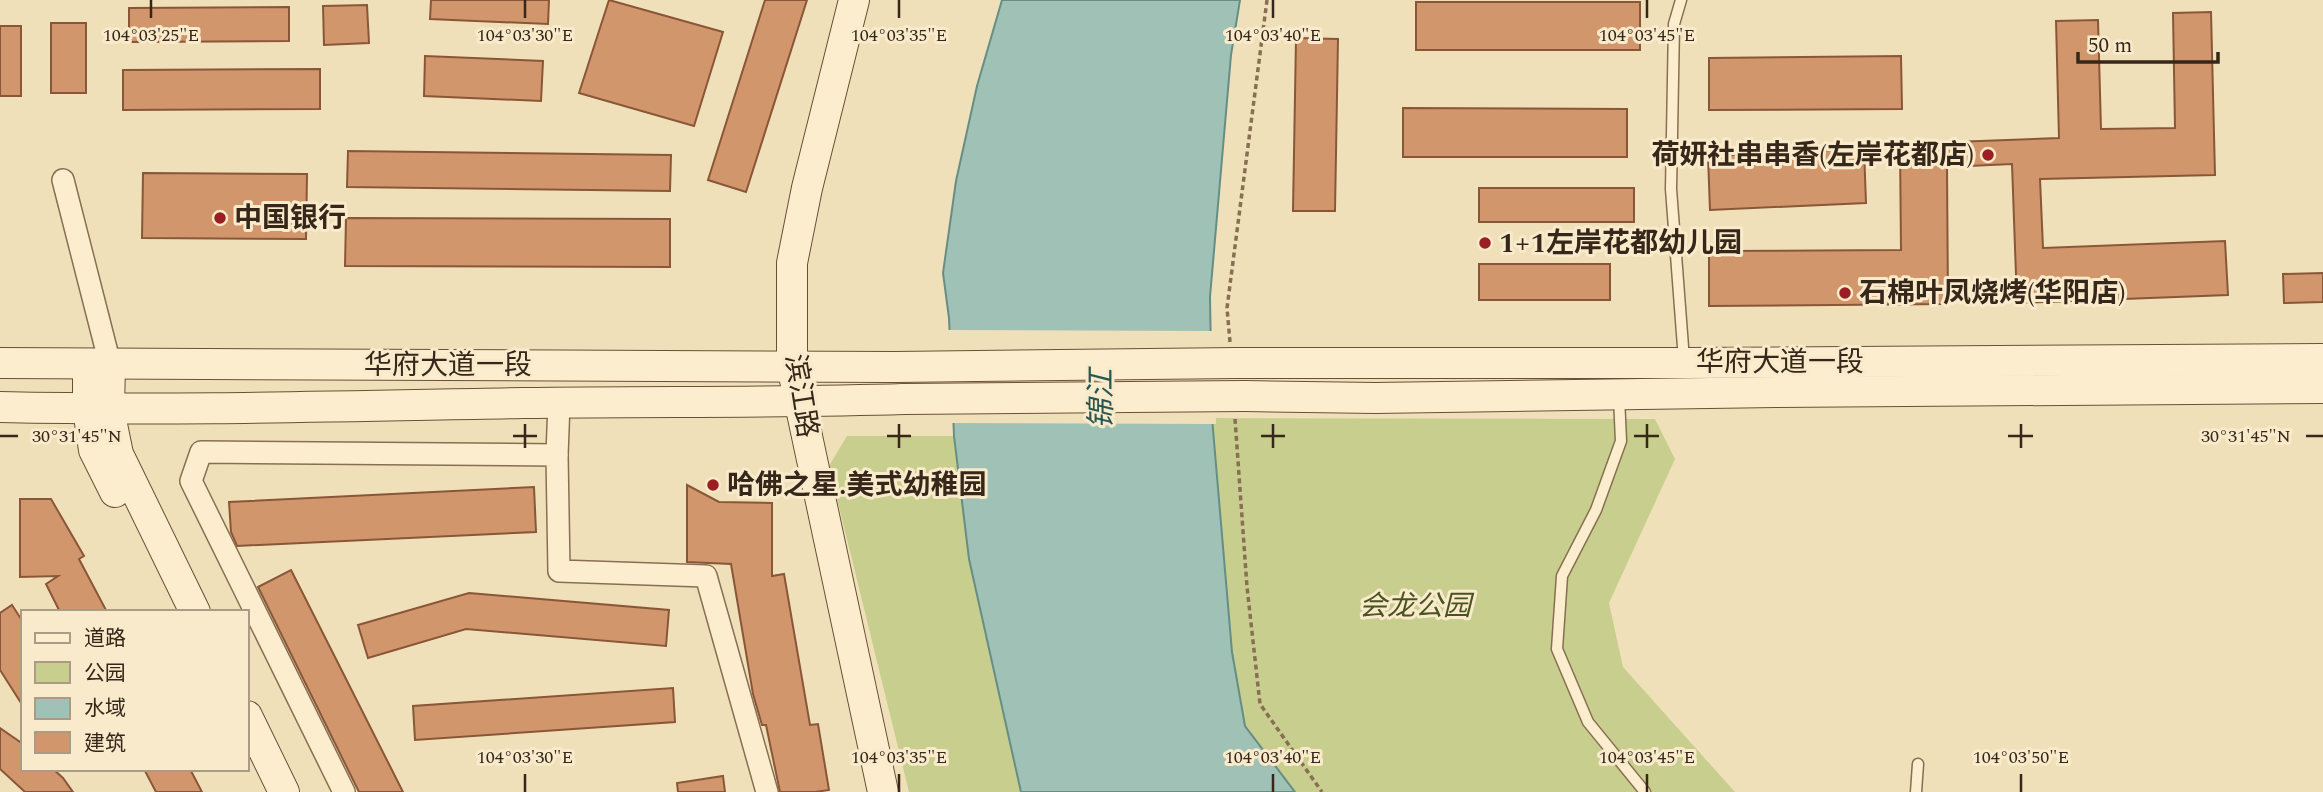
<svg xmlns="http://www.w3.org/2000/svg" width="2323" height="792" viewBox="0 0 2323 792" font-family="Spectral,'Noto Sans SC',serif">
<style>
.green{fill:#c8cf8e}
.water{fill:#9fc1b6;stroke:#668e84;stroke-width:2}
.pier{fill:#f0e0ba}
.building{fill:#d2966d;stroke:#895738;stroke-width:2}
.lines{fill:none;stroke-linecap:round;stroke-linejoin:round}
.lane-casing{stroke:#886f53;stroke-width:13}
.street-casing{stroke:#886f53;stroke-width:24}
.secondary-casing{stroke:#695037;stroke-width:32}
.path{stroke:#886f53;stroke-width:3.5;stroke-dasharray:5 3.5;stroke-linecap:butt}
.lane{stroke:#fbedcd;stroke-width:10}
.street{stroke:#fbedcd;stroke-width:21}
.secondary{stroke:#fbedcd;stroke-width:30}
.secondary-bridge-casing{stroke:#695037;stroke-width:32;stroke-linecap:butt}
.secondary-bridge{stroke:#fbedcd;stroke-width:30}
.ticks{fill:none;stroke:#36271a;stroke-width:2.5}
.poi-dot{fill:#9b1f22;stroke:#f8eaca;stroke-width:2.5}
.labels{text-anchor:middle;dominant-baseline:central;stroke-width:6;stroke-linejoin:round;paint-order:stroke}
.poi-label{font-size:28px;font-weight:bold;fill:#36271a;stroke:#f8eaca;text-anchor:start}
.street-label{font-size:28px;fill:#36271a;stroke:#f8eaca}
.park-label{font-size:28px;font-style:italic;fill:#47541f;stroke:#f8eaca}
.water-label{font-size:30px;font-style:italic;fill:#275753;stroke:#f8eaca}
.ticks-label{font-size:18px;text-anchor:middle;fill:#36271a;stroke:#f8eaca;stroke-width:6;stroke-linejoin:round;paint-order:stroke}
</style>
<rect width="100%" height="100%" fill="#f0e0ba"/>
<g class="green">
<path d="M1212,418L1655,419L1675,459L1609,603L1623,667L1735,792H1295L1245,726L1232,652Z"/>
<path d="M847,436H954L969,559L1021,792H909L829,466Z"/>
</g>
<path class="water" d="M1002,0H1240L1231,55L1210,297L1212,418L1232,652L1245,726L1295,792H1021L969,559L954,436L949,318L943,273L956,181L977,86Z"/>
<path class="pier" d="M946,330L1214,331L1216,424L950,423Z"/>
<g class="building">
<path d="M431,0H549L548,24L430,19Z"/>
<path d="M609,0L723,32L694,126L579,93Z"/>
<path d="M765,0H807L746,192L708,180Z"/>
<rect x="1416" y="2" width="224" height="48"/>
<path d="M367,5L369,43L324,45L323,6Z"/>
<path d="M289,7V41L129,42V8Z"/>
<path d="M2211,12L2215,175L2040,179L2043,248L2225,241L2228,295L2017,303L2012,164L1947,167L1948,304L1709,306V251L1901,250L1900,144L2059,138L2056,21L2098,20L2101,129L2175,128L2173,13Z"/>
<rect x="51" y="23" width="35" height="70"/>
<rect x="0" y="26" width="21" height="70"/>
<path d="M1296,38L1338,39L1335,211H1293Z"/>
<path d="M425,56L543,61L541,101L424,96Z"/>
<path d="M1901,56L1902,109L1709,110V58Z"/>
<path d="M320,69V109L123,110V70Z"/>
<path d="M1403,108L1627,109V157H1403Z"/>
<path d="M1864,149L1866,203L1710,210L1708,156Z"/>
<path d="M348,151L671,155L670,191L347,187Z"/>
<path d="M143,173L307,174L306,239L142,238Z"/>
<rect x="1479" y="188" width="155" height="34"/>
<path d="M346,218L670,219V267L345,266Z"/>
<rect x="1479" y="264" width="131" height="36"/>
<path d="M2323,273V302L2284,303L2283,274Z"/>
<path d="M687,485L719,502L772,503V576L784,574L810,725L818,724L829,790L815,792H780L766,725H762L753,694L731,564L687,562Z"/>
<path d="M534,487L536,532L237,546L231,532L229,502Z"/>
<path d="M20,499H51L84,556L79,559L107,612H60L46,584L58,576L20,577Z"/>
<path d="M291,570L341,669L403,792H359L258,587Z"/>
<path d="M469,593L669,610L666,646L466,629L368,658L358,625Z"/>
<path d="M12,605L23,622V706L0,670V613Z"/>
<path d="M673,688L675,722L415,740L413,706Z"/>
<path d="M0,728L23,744V769H53L63,778L73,792H25L0,769Z"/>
<path d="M144,769H190L202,792H156Z"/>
<path d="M723,776L725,792H678L677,783Z"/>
</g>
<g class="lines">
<g class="lane-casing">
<g id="lane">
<path d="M1681,0L1674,24L1671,189L1684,360"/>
<path d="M1619,397L1621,441L1596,510L1562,576L1557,649L1588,722L1645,792"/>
<path d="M1916,792L1918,764"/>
</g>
</g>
<g class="street-casing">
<g id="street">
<path d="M63,180L110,364"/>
<path d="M557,455L559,403"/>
<path d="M344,792L191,481L201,452L557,455L559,571L706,576L767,792"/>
</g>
</g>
<g class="secondary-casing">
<g id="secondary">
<path d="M854,0L807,188L792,263V366L883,792"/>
<path d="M0,363L895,367"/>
<path d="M1236,363H1684L2323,359"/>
<path d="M110,364L109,410L118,454L195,612"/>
<path d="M88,365V409L94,450L115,492"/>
<path d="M1245,396L1375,398L1776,392L2323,388"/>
<path d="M0,407C174,411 349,406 523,403C650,401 777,403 904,399"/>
<path d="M247,716L284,792"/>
</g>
</g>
<g class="path">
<path d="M1230,342L1227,308L1267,0"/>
<path d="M1235,419L1247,587L1260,704L1322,792"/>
</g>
<use href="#lane" class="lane"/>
<use href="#street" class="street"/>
<use href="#secondary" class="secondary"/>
<g class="secondary-bridge-casing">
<g id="secondary-bridge">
<path d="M895,367L1236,363"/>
<path d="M904,399L1245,396"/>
</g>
</g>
<use href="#secondary-bridge" class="secondary-bridge"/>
</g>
<path class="ticks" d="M151,0V18M525,0V18M899,0V18M1273,0V18M1647,0V18M525,424V448M899,424V448M1273,424V448M1647,424V448M2021,424V448M0,436H18M513,436H537M887,436H911M1261,436H1285M1634,436H1659M2008,436H2033M2306,436H2323M525,774V792M899,774V792M1273,774V792M1647,774V792M2021,774V792"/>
<g class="poi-dot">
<circle cx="1988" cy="155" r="7"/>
<circle cx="220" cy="218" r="7"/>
<circle cx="1485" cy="243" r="7"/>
<circle cx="1845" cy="293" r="7"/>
<circle cx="713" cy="485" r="7"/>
</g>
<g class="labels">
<g class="poi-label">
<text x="1974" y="155" text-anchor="end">荷妍社串串香(左岸花都店)</text>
<text x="234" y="218">中国银行</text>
<text x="1499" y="243">1+1左岸花都幼儿园</text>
<text x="1859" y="293">石棉叶凤烧烤(华阳店)</text>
<text x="727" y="485">哈佛之星.美式幼稚园</text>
</g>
<g class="street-label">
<text x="1780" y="362">华府大道一段</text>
<text x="448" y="365">华府大道一段</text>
<text transform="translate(801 396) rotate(81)">滨江路</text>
</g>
<g class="park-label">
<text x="1415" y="606">会龙公园</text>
</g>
<g class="water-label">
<text transform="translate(1102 399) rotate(-90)">锦江</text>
</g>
</g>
<g class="ticks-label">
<text x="151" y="41">104°03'25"E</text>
<text x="525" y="41">104°03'30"E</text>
<text x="899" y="41">104°03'35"E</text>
<text x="1273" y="41">104°03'40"E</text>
<text x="1647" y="41">104°03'45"E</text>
<text x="77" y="442">30°31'45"N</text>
<text x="2246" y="442">30°31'45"N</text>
<text x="525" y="763">104°03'30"E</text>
<text x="899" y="763">104°03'35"E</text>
<text x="1273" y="763">104°03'40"E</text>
<text x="1647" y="763">104°03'45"E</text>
<text x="2021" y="763">104°03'50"E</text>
</g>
<rect x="21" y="610" width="228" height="161" fill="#f8eaca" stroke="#aa9c84" stroke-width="2"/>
<rect x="35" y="633" width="35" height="10" fill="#fbedcd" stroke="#aa9c84" stroke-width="2"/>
<text x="84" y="645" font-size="21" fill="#36271a">道路</text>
<rect x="35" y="662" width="35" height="21" fill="#c8cf8e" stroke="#aa9c84" stroke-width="2"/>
<text x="84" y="680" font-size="21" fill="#36271a">公园</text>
<rect x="35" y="698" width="35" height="21" fill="#9fc1b6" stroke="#aa9c84" stroke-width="2"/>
<text x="84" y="715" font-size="21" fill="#36271a">水域</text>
<rect x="35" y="732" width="35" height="21" fill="#d2966d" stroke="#aa9c84" stroke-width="2"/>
<text x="84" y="750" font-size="21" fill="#36271a">建筑</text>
<path d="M2078 52v10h140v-10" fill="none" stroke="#36271a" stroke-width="3.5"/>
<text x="2088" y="52" font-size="21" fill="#36271a" stroke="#f8eaca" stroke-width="5" paint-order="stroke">50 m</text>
</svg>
